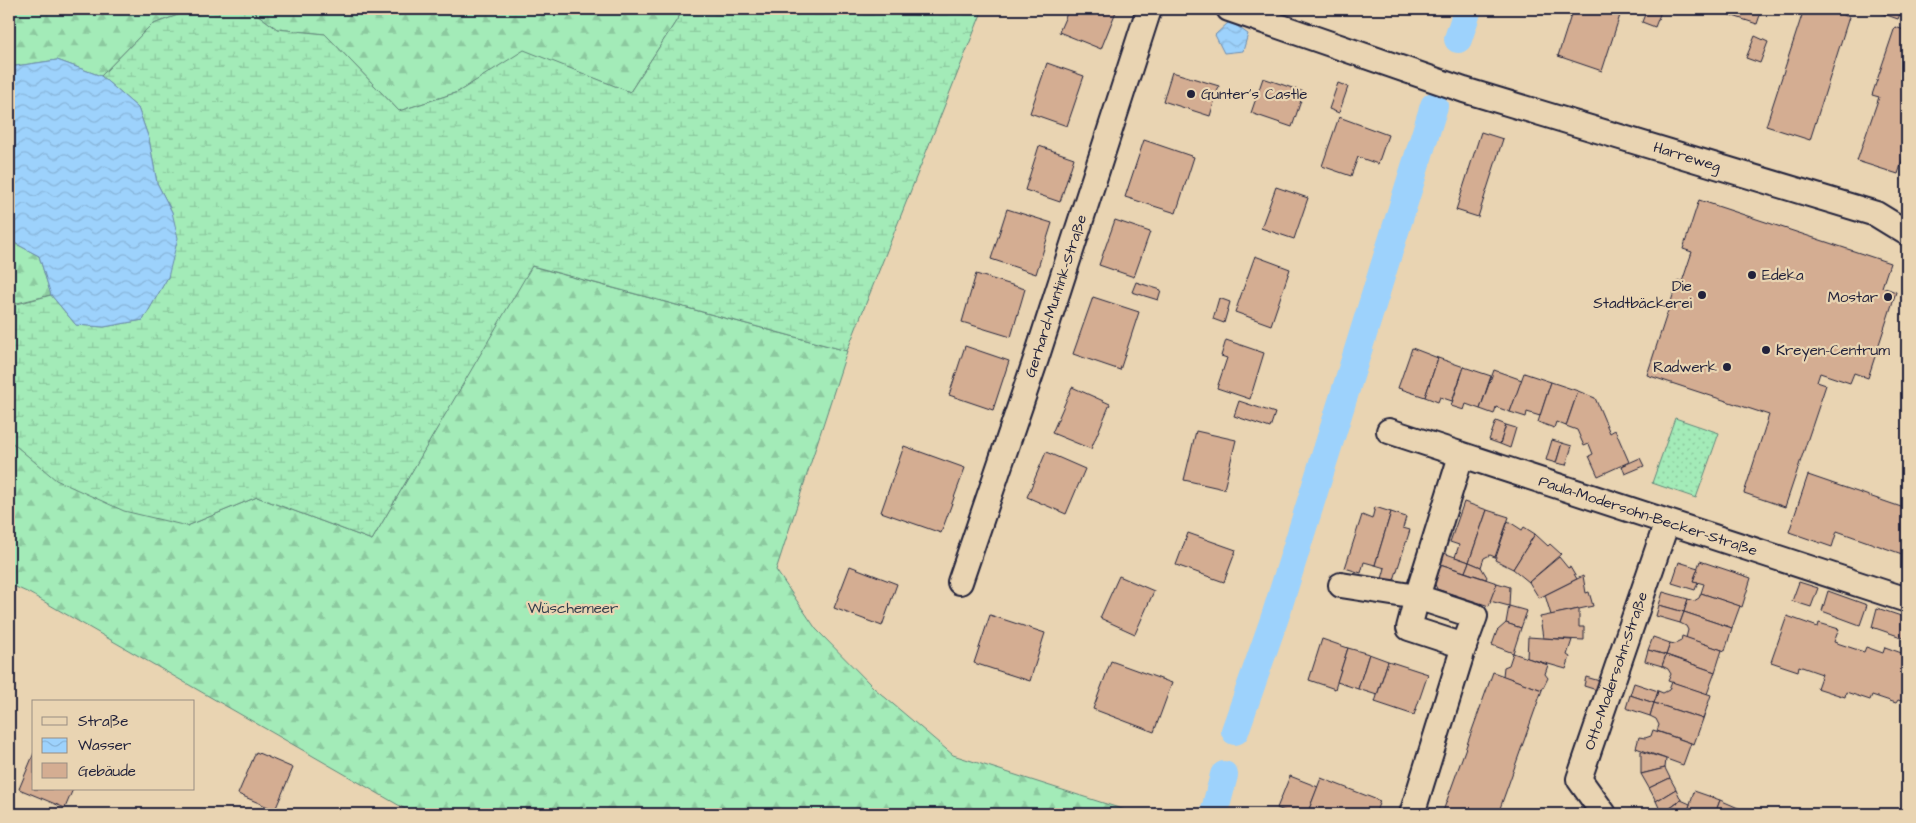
<svg xmlns="http://www.w3.org/2000/svg" width="1916" height="823" viewBox="0 0 1916 823" font-family="'Architects Daughter',sans-serif">
<style>
.grass{fill:url(#grass-dots);stroke:#62867a}
.forest{fill:url(#forest-firs);stroke:#62867a}
.wetland{fill:url(#wetland-marsh);stroke:#62867a}
.water{fill:url(#water-waves);stroke:#6c8caf}
.lines{fill:none;stroke-linecap:round;stroke-linejoin:round}
.canal{stroke:#9dd2fc;stroke-width:28}
.building{fill:#d4ad92;stroke:#22223b}
.minor-casing{stroke:#22223b;stroke-width:28}
.minor{stroke:#e9d4b2;stroke-width:24}
.poi-dot{fill:#22223b;stroke:#e9d4b2;stroke-width:2}
.labels{text-anchor:middle;dominant-baseline:central;stroke-width:4.5;stroke-linejoin:round;paint-order:stroke}
.poi-label{font-size:15px;fill:#22223b;stroke:#e9d4b2;text-anchor:start}
.street-label{font-size:15px;fill:#22223b;stroke:#e9d4b2}
.park-label{font-size:15px;fill:#35404e;stroke:#e9d4b2}
</style>
<defs>
<pattern id="grass-dots" width="8" height="8" patternUnits="userSpaceOnUse" patternTransform="scale(1.25)"><rect width="8" height="8" fill="#a3ebb8"/><path d="M2 2h.1M6 6h.1" fill="none" stroke="#8cc99f" stroke-width="1.8" stroke-linecap="round"/></pattern>
<pattern id="forest-firs" width="22" height="20" patternUnits="userSpaceOnUse" patternTransform="scale(1.25)"><rect width="22" height="20" fill="#a3ebb8"/><path d="M5 1l3.5 6h-7zM16 11l3.5 6h-7z" fill="#8cc99f"/></pattern>
<pattern id="wetland-marsh" width="20" height="14" patternUnits="userSpaceOnUse" patternTransform="scale(1.25)"><rect width="20" height="14" fill="#a3ebb8"/><path d="M1 5h8M5 5V1M11 12h8M15 12V8" fill="none" stroke="#8cc99f"/></pattern>
<pattern id="water-waves" width="16" height="10" patternUnits="userSpaceOnUse" patternTransform="scale(1.25)"><rect width="16" height="10" fill="#9dd2fc"/><path d="M0 5q4-4 8 0t8 0" fill="none" stroke="#87b4d9"/></pattern>
</defs>
<rect width="100%" height="100%" fill="#e9d4b2"/>
<filter id="ink" filterUnits="userSpaceOnUse"><feTurbulence type="fractalNoise" baseFrequency=".02" numOctaves="2"/><feDisplacementMap in="SourceGraphic" scale="10" xChannelSelector="R" yChannelSelector="G"/><feConvolveMatrix kernelMatrix="1 2 1 2 8 2 1 2 1" color-interpolation-filters="sRGB"/></filter>
<g filter="url(#ink)">
<path class="grass" d="M1675,418L1719,433L1696,498L1652,483Z"/>
<g class="forest">
<path d="M9,9H194L151,25L101,76L57,60L9,67Z"/>
<path d="M250,9H684L630,92L524,51L458,92L399,111L325,34L277,29Z"/>
<path d="M9,240L39,256L51,295L13,304L9,310Z"/>
<path d="M531,266L847,351L776,570L816,629L874,688L953,755L1122,809L1132,814H414L29,593L9,584V440L57,480L187,526L257,497L372,540Z"/>
</g>
<path class="wetland" d="M194,9H250L277,29L325,34L399,111L458,92L524,50L630,92L684,9H983L847,351L532,266L372,540L257,497L187,526L124,511L56,480L9,440V310L13,305L51,295L76,325L104,327L143,320L168,277L172,212L157,183L149,139L138,108L101,76L151,25Z"/>
<g class="water">
<path d="M1230,21L1248,34L1243,51L1224,53L1215,35Z"/>
<path d="M57,60L101,76L138,108L149,139L157,183L172,212L178,238L168,277L143,320L104,327L76,325L51,295L39,256L9,240V67Z"/>
</g>
<g class="lines">
<g class="canal">
<path d="M1458,39L1468,9"/>
<path d="M1235,731L1275,617L1434,106"/>
<path d="M1214,814L1224,775"/>
</g>
</g>
<g class="building">
<path d="M1069,9H1117L1101,49L1059,32Z"/>
<path d="M1573,9H1622L1602,71L1558,56Z"/>
<path d="M1647,9H1662L1655,27L1642,22Z"/>
<path d="M1712,9H1762L1757,24Z"/>
<path d="M1804,9H1825L1849,17L1810,140L1766,126Z"/>
<path d="M1879,9H1902L1898,19L1878,12Z"/>
<path d="M1895,27L1907,31V146L1898,174L1857,161L1879,97L1872,95Z"/>
<path d="M1755,36L1768,42L1760,63L1746,58Z"/>
<path d="M1047,63L1084,76L1067,126L1030,113Z"/>
<path d="M1172,72L1219,86L1210,116L1163,101Z"/>
<path d="M1263,78L1304,92L1292,127L1251,113Z"/>
<path d="M1338,83L1348,87L1339,113L1329,109Z"/>
<path d="M1339,117L1388,135L1378,164L1358,157L1351,176L1322,166Z"/>
<path d="M1481,132L1503,139L1478,217L1456,210Z"/>
<path d="M1144,140L1194,157L1176,213L1125,197Z"/>
<path d="M1039,146L1074,158L1060,202L1025,190Z"/>
<path d="M1276,187L1308,198L1294,239L1261,228Z"/>
<path d="M1699,200L1890,263L1882,287L1896,292L1868,378L1854,373L1850,383L1820,373L1817,382L1826,385L1785,507L1744,493L1769,415L1647,375L1678,280L1682,282L1692,252L1683,249Z"/>
<path d="M1007,209L1052,223L1036,274L991,259Z"/>
<path d="M1115,220L1150,232L1134,277L1099,265Z"/>
<path d="M1255,256L1290,269L1271,325L1235,312Z"/>
<path d="M976,274L1025,289L1011,337L962,322Z"/>
<path d="M1136,282L1161,290L1158,300L1132,292Z"/>
<path d="M1093,297L1139,312L1120,370L1073,354Z"/>
<path d="M1219,298L1230,302L1224,323L1213,319Z"/>
<path d="M1226,340L1264,353L1250,399L1217,388L1227,358L1221,356Z"/>
<path d="M965,346L1009,361L993,410L949,395Z"/>
<path d="M1412,348L1438,358L1425,397L1398,388Z"/>
<path d="M1438,358L1464,367L1452,401L1440,397L1438,402L1425,397Z"/>
<path d="M1464,367L1491,376L1480,409L1466,404L1464,410L1451,406Z"/>
<path d="M1494,370L1522,380L1510,412L1496,407L1494,414L1480,409Z"/>
<path d="M1524,373L1551,382L1540,416L1527,412L1526,417L1510,412Z"/>
<path d="M1551,382L1578,391L1566,426L1556,422L1554,428L1538,422Z"/>
<path d="M1072,387L1110,404L1091,449L1052,433Z"/>
<path d="M1578,391L1595,398L1610,433L1615,430L1629,462L1598,476L1589,456L1593,454L1589,444L1584,446L1577,430L1566,426Z"/>
<path d="M1239,401L1275,413L1270,428L1234,416Z"/>
<path d="M1496,421L1506,425L1500,444L1489,440Z"/>
<path d="M1506,425L1516,428L1510,448L1500,444Z"/>
<path d="M1196,431L1236,440L1224,489L1184,480Z"/>
<path d="M1552,440L1562,443L1556,463L1546,460Z"/>
<path d="M1562,443L1572,446L1566,465L1556,463Z"/>
<path d="M904,446L965,468L941,533L881,512Z"/>
<path d="M1046,452L1085,469L1066,514L1027,497Z"/>
<path d="M1640,458L1644,466L1625,474L1622,466Z"/>
<path d="M1808,475L1907,509V538L1902,554L1837,531L1832,547L1789,532Z"/>
<path d="M1464,502L1487,510L1469,562L1455,557L1459,545L1450,542Z"/>
<path d="M1375,507L1391,512L1375,565L1364,562L1361,573L1345,568L1362,515L1372,519Z"/>
<path d="M1487,510L1509,517L1495,557L1490,555L1484,558L1481,567L1469,562Z"/>
<path d="M1391,512L1406,517L1403,528L1410,530L1393,583L1382,579L1385,568L1375,565Z"/>
<path d="M1508,521L1522,530L1524,527L1535,534L1513,569L1495,560Z"/>
<path d="M1188,533L1236,550L1224,582L1176,565Z"/>
<path d="M1535,534L1548,546L1550,544L1561,554L1529,582L1513,569Z"/>
<path d="M1441,552L1469,562L1465,572L1437,563Z"/>
<path d="M1559,557L1568,568L1570,567L1577,579L1539,598L1529,582Z"/>
<path d="M1700,561L1751,578L1742,607L1701,593L1704,584L1693,581Z"/>
<path d="M1469,562L1481,567L1487,577L1486,579L1465,572Z"/>
<path d="M1679,562L1698,568L1693,581L1698,582L1695,590L1672,583Z"/>
<path d="M1437,563L1497,583L1489,606L1437,589L1432,578Z"/>
<path d="M850,566L897,584L882,626L834,608Z"/>
<path d="M1119,576L1154,591L1135,634L1100,618Z"/>
<path d="M1583,576L1586,593L1589,592L1593,606L1551,615L1545,595Z"/>
<path d="M1799,582L1818,588L1811,607L1792,601Z"/>
<path d="M1497,583L1510,587L1509,606L1490,601Z"/>
<path d="M1828,591L1867,605L1860,625L1822,611Z"/>
<path d="M1663,592L1688,599L1684,612L1659,605Z"/>
<path d="M1701,593L1740,606L1732,628L1684,612L1688,599L1694,601L1699,598Z"/>
<path d="M1659,605L1684,612L1680,623L1656,616Z"/>
<path d="M1509,606L1527,611L1521,628L1506,623Z"/>
<path d="M1877,608L1907,618V639L1872,627Z"/>
<path d="M1579,609V627H1584V640L1543,638L1540,617Z"/>
<path d="M1684,612L1732,628L1725,651L1686,638L1688,630L1686,626L1680,623Z"/>
<path d="M990,615L1045,633L1030,681L974,663Z"/>
<path d="M1787,616L1818,627L1819,623L1839,629L1834,642L1864,652L1866,647L1883,653L1885,647L1907,655V703L1898,700L1896,703L1872,695L1870,700L1846,692L1845,697L1817,688L1822,674L1799,666L1798,671L1771,662Z"/>
<path d="M1506,623L1521,628L1513,653L1492,645L1497,631Z"/>
<path d="M1682,636L1722,650L1715,672L1666,655L1670,643L1675,644L1681,641Z"/>
<path d="M1528,637L1572,640L1567,655L1570,657L1566,669L1527,658Z"/>
<path d="M1653,637L1670,643L1666,655L1648,650Z"/>
<path d="M1322,639L1348,648L1335,689L1309,680Z"/>
<path d="M1348,648L1369,654L1358,689L1337,682Z"/>
<path d="M1648,650L1666,655L1662,666L1645,661Z"/>
<path d="M1513,653L1548,665L1545,674L1548,678L1542,690L1503,676L1504,667L1509,665Z"/>
<path d="M1369,654L1388,661L1377,695L1358,689Z"/>
<path d="M1666,655L1715,672L1707,694L1668,681L1671,674L1668,669L1662,666Z"/>
<path d="M1111,661L1172,683L1154,732L1093,709Z"/>
<path d="M1388,661L1428,674L1414,715L1375,702Z"/>
<path d="M1493,672L1542,690L1498,814H1442Z"/>
<path d="M1586,677L1603,682L1600,691L1584,686Z"/>
<path d="M1672,682L1711,695L1703,719L1654,703L1658,691L1663,693L1669,690Z"/>
<path d="M1634,683L1658,691L1654,703L1630,695Z"/>
<path d="M1630,695L1654,703L1650,716L1626,708Z"/>
<path d="M1654,703L1703,719L1694,744L1657,731L1659,725L1656,719L1650,716Z"/>
<path d="M1653,730L1691,743L1683,765L1636,748L1639,737L1645,738L1651,736Z"/>
<path d="M1641,751L1666,759L1665,768L1641,774Z"/>
<path d="M256,752L293,768L275,810L238,794Z"/>
<path d="M34,753V789H73L65,808L19,789Z"/>
<path d="M1665,768L1670,778L1649,788L1641,774Z"/>
<path d="M1290,776L1318,787L1307,814H1292L1277,808Z"/>
<path d="M1321,778L1380,801L1375,814H1314L1308,812Z"/>
<path d="M1670,778L1676,789L1656,801L1649,788Z"/>
<path d="M1676,789L1681,800L1662,814L1656,801Z"/>
<path d="M1694,791L1720,800L1715,814H1687Z"/>
<path d="M1681,800L1690,804L1687,814H1663Z"/>
<path d="M1720,800L1745,811L1744,814H1715Z"/>
</g>
<g class="lines">
<g class="minor-casing">
<g id="minor">
<path d="M1229,9L1464,90L1876,214L1907,233"/>
<path d="M1389,431L1907,600"/>
<path d="M960,582L1036,359L1149,9"/>
<path d="M1341,585L1417,597L1461,456"/>
<path d="M1417,597L1475,616L1464,646L1409,628Z"/>
<path d="M1412,814L1464,646"/>
<path d="M1604,814L1579,779L1667,522"/>
</g>
</g>
<use href="#minor" class="minor"/>
</g>
</g>
<g class="poi-dot">
<circle cx="1191" cy="94" r="5"/>
<circle cx="1752" cy="275" r="5"/>
<circle cx="1702" cy="295" r="5"/>
<circle cx="1888" cy="297" r="5"/>
<circle cx="1766" cy="350" r="5"/>
<circle cx="1727" cy="367" r="5"/>
</g>
<g class="labels">
<g class="poi-label">
<text x="1201" y="94">Gunter's Castle</text>
<text x="1762" y="275">Edeka</text>
<text x="1692" y="286" text-anchor="end">Die<tspan x="1692" dy="17">Stadtbäckerei</tspan></text>
<text x="1878" y="297" text-anchor="end">Mostar</text>
<text x="1776" y="350">Kreyen-Centrum</text>
<text x="1717" y="367" text-anchor="end">Radwerk</text>
</g>
<g class="street-label">
<text transform="translate(1687 157) rotate(17)">Harreweg</text>
<text transform="translate(1056 296) rotate(-72)">Gerhard-Muntink-Straße</text>
<text transform="translate(1648 516) rotate(18)">Paula-Modersohn-Becker-Straße</text>
<text transform="translate(1616 671) rotate(-71)">Otto-Modersohn-Straße</text>
</g>
<g class="park-label">
<text x="573" y="608">Wüschemeer</text>
</g>
</g>
<rect width="1916" height="823" fill="none" stroke="#e9d4b2" stroke-width="30"/>
<rect x="15" y="15" width="1886" height="793" fill="none" stroke="#22223b" stroke-width="2" filter="url(#ink)"/>
<rect x="32" y="700" width="162" height="90" fill="#e9d4b2" stroke="#998d82"/>
<rect x="42" y="717" width="25" height="8" fill="#e9d4b2" stroke="#998d82"/>
<text x="78" y="726" font-size="15" fill="#22223b">Straße</text>
<rect x="42" y="738" width="25" height="15" fill="url(#water-waves)" stroke="#998d82"/>
<text x="78" y="750" font-size="15" fill="#22223b">Wasser</text>
<rect x="42" y="763" width="25" height="15" fill="#d4ad92" stroke="#998d82"/>
<text x="78" y="776" font-size="15" fill="#22223b">Gebäude</text>
</svg>
